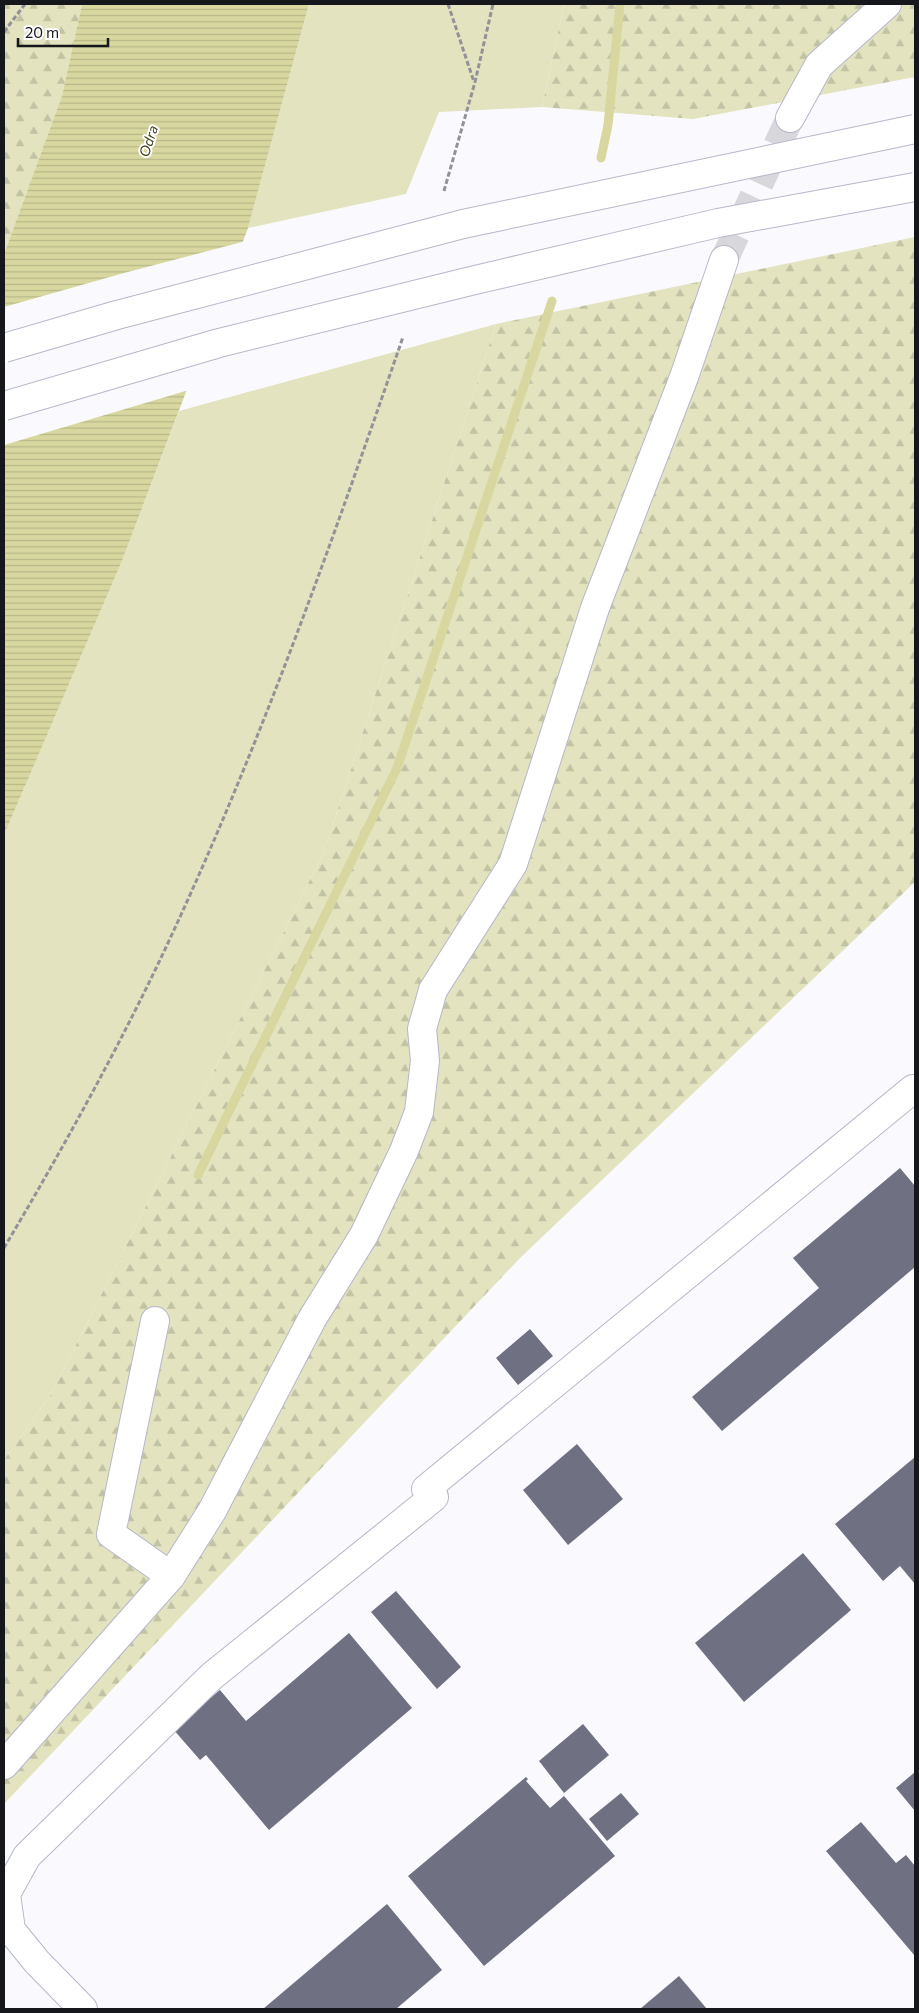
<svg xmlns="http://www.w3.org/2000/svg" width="919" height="2013" viewBox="0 0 919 2013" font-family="Commissioner,sans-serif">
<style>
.green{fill:#e3e3bf}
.forest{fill:url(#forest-firs)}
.water{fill:url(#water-rules)}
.pier{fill:#fafafe}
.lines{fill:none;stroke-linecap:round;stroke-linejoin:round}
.stream{stroke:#d7d79f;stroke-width:9}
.building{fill:#6f7081}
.minor-tunnel{stroke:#d8d8dc;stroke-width:28;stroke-dasharray:28 14;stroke-linecap:butt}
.minor-casing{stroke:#b6b7ca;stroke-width:30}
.path{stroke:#929298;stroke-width:3;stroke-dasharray:5 2.5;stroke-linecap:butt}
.minor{stroke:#fff;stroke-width:28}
.highway-bridge-casing{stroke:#b6b7ca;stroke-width:30;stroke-linecap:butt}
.highway-bridge{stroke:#fff;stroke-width:28}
.labels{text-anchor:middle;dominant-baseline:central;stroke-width:4;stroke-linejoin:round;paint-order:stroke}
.water-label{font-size:14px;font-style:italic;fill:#414015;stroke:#fff}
</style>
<defs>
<pattern id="forest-firs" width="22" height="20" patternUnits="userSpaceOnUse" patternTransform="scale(1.25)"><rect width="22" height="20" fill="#e3e3bf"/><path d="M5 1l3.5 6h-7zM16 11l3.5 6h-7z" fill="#c2c2a4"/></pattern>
<pattern id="water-rules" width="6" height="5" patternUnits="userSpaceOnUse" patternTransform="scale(1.25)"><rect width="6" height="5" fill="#d7d79f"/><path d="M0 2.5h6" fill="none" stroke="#b8b888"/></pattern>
</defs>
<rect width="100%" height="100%" fill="#fafafe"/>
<g class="green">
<path d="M309,4H564L542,107L439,112L406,194L248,228Z"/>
<path d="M496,324L324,852L52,1393L4,1460V835L122,561L179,411Z"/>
</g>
<g class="forest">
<path d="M4,4H82L62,96L4,254Z"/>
<path d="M564,4H915V77L693,119L542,107Z"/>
<path d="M915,237V882L519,1259L4,1804V1460L52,1393L324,852L496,324Z"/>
</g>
<path class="water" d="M82,4H309L248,228L122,561L4,835V254L62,96Z"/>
<path class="pier" d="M246,241L189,390L4,445V307L124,273Z"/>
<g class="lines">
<g class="stream">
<path d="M601,158L608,125L620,4"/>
<path d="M198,1175L397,768L552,301"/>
</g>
</g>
<g class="building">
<path d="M900,1168L915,1186V1267L722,1431L692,1397L819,1288L793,1258Z"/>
<path d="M530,1329L553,1356L518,1385L496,1358Z"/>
<path d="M577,1444L623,1499L568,1545L523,1490Z"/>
<path d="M915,1457V1584L900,1566L883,1581L835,1524Z"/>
<path d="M803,1553L851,1610L744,1702L695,1643Z"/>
<path d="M396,1591L461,1667L437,1689L371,1612Z"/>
<path d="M349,1633L412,1708L269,1830L206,1755L200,1760L173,1729L220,1690L246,1721Z"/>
<path d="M583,1724L609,1755L564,1793L539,1761Z"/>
<path d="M915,1772V1811L896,1788Z"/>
<path d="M526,1777L528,1779L526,1781L550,1808L564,1796L615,1856L484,1966L408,1876Z"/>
<path d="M621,1793L639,1814L607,1841L589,1819Z"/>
<path d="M861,1822L896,1863L906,1855L915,1866V1956L826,1851Z"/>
<path d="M387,1904L442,1970L396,2009H263Z"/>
<path d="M679,1976L707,2009H640Z"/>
</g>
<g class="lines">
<path class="minor-tunnel" d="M724,260L790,118"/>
<g class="minor-casing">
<g id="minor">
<path d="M790,118L819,65L887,4"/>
<path d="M155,1321L111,1534L171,1576"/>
<path d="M4,1765L171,1576L212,1511L312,1319L364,1235L404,1151L419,1112L425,1061L422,1029L433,990L513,864L595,608L684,377L724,260"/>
<path d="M83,2009L37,1962L11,1930L6,1894L27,1856L212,1676L434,1497L426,1489L913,1089L915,1092"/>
</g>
</g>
<g class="path">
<path d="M448,4L474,82"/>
<path d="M4,32L25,4"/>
<path d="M444,191L475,82L493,4"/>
<path d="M4,1248C59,1155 112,1060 159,962C255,760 330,548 403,337"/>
</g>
<use href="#minor" class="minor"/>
<g class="highway-bridge-casing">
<g id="highway-bridge">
<path d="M4,348L117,315L463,224L915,129"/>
<path d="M4,406L219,343L475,280L718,223L915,187"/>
</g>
</g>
<use href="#highway-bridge" class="highway-bridge"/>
</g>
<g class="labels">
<g class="water-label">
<text transform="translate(148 141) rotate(-72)">Odra</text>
</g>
</g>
<rect width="919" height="2013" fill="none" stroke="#16161d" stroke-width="10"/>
<path d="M18 38v8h90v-8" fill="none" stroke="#16161d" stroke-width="2.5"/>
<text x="25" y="38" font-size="15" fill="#16161d" stroke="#ffffff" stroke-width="4" paint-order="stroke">20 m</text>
</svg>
